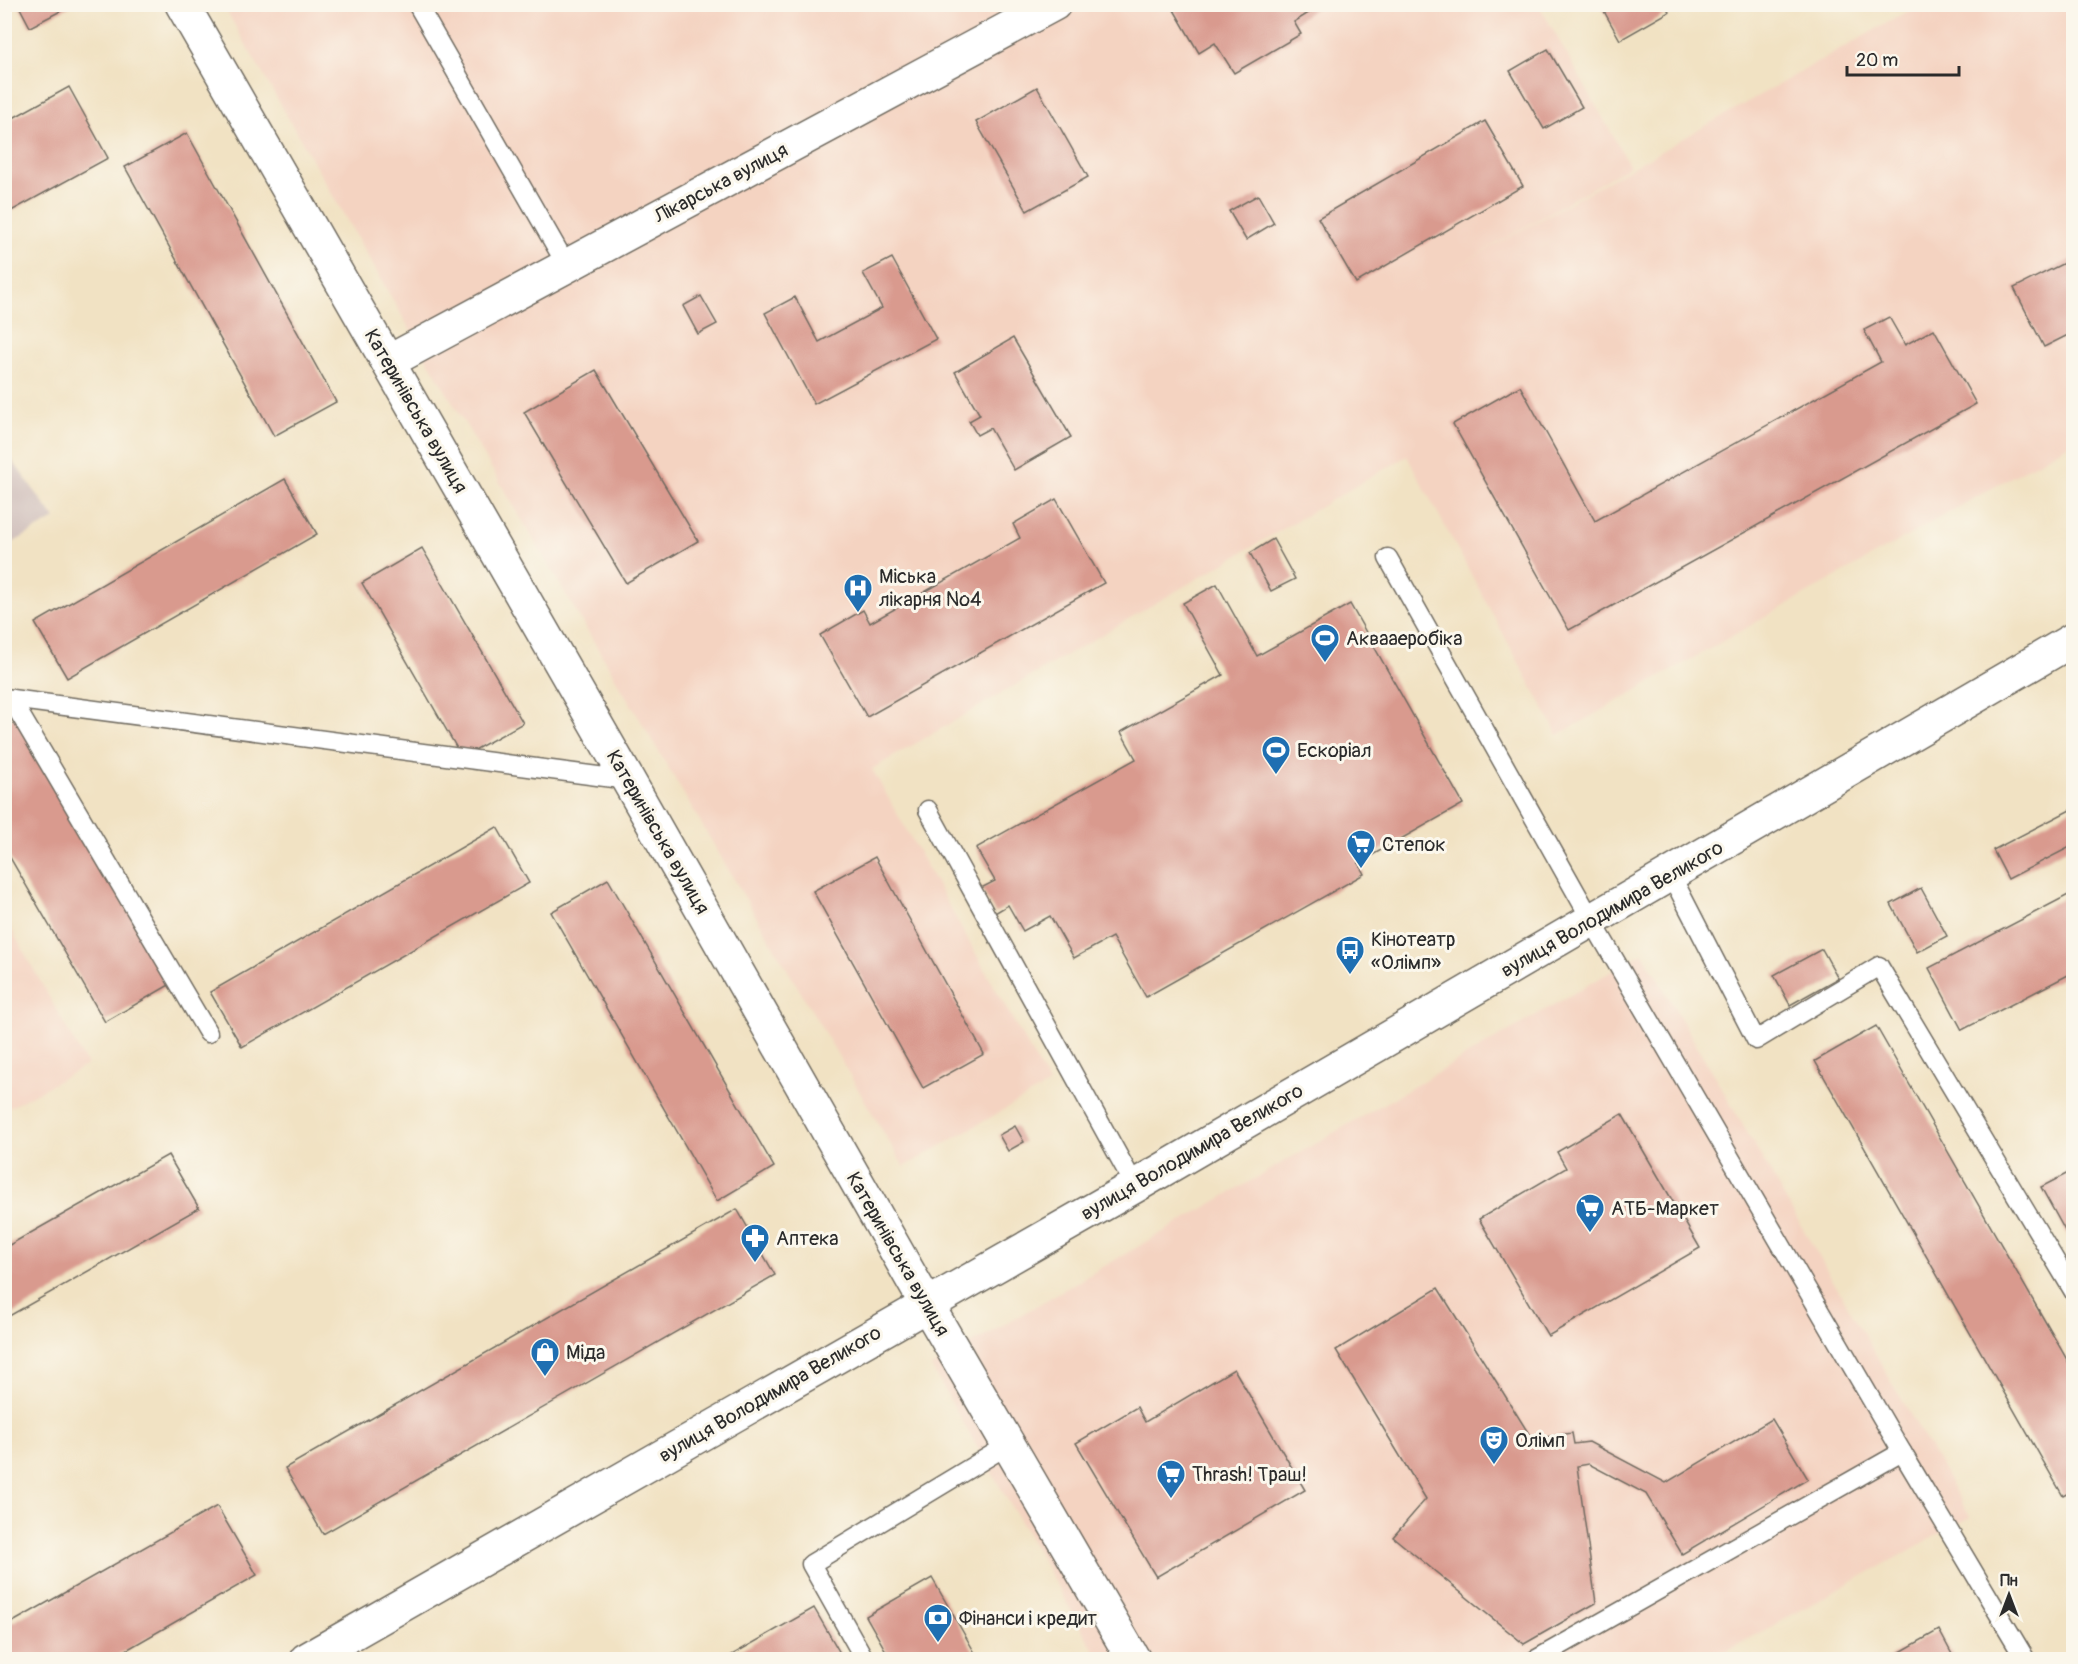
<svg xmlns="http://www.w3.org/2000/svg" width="2078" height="1664" viewBox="0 0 2078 1664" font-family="Pangolin,sans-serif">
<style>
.built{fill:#f4d3c1}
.industrial{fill:#d0c0bc}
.building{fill:#d99a8e}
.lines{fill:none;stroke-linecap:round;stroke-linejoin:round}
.lane-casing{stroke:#706b60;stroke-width:21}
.street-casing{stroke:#706b60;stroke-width:36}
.primary-casing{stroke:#706b60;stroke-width:36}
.lane{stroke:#fff;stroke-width:18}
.street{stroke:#fff;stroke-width:33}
.primary{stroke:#fff;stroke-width:33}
.labels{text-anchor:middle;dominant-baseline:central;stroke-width:6;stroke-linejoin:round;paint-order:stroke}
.street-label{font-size:20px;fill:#2b2b2b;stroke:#fbf7ec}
.poi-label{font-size:20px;fill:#2b2b2b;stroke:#fbf7ec;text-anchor:start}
</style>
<rect width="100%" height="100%" fill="#fbf7ec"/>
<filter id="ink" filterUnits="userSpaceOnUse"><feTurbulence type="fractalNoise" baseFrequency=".0167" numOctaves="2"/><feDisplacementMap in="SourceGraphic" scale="12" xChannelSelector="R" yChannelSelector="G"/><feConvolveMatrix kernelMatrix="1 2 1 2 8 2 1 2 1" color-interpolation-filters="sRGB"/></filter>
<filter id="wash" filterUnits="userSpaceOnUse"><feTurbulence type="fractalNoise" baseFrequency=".008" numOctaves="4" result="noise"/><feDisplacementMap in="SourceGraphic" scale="24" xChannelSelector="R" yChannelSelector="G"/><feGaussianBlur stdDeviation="1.35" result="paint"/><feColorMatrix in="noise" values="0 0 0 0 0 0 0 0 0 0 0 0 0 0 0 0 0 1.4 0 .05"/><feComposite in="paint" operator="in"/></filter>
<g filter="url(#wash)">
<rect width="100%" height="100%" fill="#f1e2c3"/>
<g class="built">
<path d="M223,5H1539L1630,166L1442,275L1919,5H2073V442L1558,735L1407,456L872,769L1049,1084L904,1167L424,354Z"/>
<path d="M4,916L87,1065L5,1110H4Z"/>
<path d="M1643,953L1970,1517L1712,1659H1099L931,1367Z"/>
</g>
<path class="industrial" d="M4,449L55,519L5,547H4Z"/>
<g id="blocks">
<g class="building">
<path d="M18,4H74L30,27Z"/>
<path d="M1184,4H1323L1294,22L1301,34L1234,73L1215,43L1199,53L1174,10Z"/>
<path d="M1600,4H1665L1669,12L1620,40Z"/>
<path d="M1548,49L1582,107L1544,129L1510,71Z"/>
<path d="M69,87L108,158L4,215V123Z"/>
<path d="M1037,87L1088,177L1027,211L976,122Z"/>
<path d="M1485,121L1523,186L1356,283L1318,218Z"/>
<path d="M187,133L336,402L274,436L125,167Z"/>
<path d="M1258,195L1274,223L1246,240L1229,211Z"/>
<path d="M892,258L936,339L814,404L765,313L795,297L819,342L882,308L863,273Z"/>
<path d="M2074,258V332L2044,347L2014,288Z"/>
<path d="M701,296L717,324L698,334L683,306Z"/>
<path d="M1889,317L1905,345L1934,329L1976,404L1569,630L1453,424L1520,386L1595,521L1881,362L1864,330Z"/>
<path d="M1013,338L1071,437L1014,470L990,428L977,435L969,421L980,415L955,372Z"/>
<path d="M596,370L698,541L626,583L524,412Z"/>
<path d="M285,479L317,534L67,678L35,623Z"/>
<path d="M1056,499L1104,583L867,717L820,635L863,610L870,623L1020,538L1013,524Z"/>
<path d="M1273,539L1295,579L1271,591L1250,553Z"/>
<path d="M422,548L523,723L462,757L362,583Z"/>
<path d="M1217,584L1257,656L1350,604L1463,804L1358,863L1364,874L1146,997L1112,937L1074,958L1050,916L1023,931L1008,905L995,913L981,888L995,881L976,848L1136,759L1121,732L1223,675L1183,603Z"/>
<path d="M16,716L171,984L105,1022L4,847V723Z"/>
<path d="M2074,808V845L2008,879L1993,850Z"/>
<path d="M497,827L529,883L242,1047L210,992Z"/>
<path d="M875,857L984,1054L923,1088L813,891Z"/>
<path d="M608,879L774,1167L717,1201L551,912Z"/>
<path d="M1921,888L1947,936L1917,952L1891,904Z"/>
<path d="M2074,892V972L1962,1030L1929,968Z"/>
<path d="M1822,949L1838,978L1790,1005L1774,975Z"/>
<path d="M1876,1026L2074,1372V1490L2063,1496L1815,1061Z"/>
<path d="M1622,1114L1700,1248L1548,1336L1479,1219L1566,1168L1557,1152Z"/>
<path d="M1015,1126L1024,1142L1008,1151L999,1135Z"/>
<path d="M168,1155L199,1208L4,1319V1248Z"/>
<path d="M2074,1170V1247L2041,1187Z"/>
<path d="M737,1209L775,1275L323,1534L285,1468Z"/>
<path d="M1438,1288L1532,1439L1572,1433L1574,1444L1589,1442L1666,1483L1772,1419L1808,1479L1682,1554L1646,1494L1589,1464L1577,1466L1596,1603L1524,1644L1393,1537L1426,1499L1336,1350Z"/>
<path d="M1234,1369L1305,1490L1156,1577L1076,1443L1137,1407L1145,1422Z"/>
<path d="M217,1506L257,1575L109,1660H4V1627Z"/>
<path d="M932,1578L979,1660H891L866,1616Z"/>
<path d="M814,1608L844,1660H723Z"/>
<path d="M1939,1630L1955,1660H1886Z"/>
</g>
</g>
</g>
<g filter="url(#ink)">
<use href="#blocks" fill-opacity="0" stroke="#706b60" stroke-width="1.5"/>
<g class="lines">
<g class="lane-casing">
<g id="lane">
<path d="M417,4L567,266"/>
<path d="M1388,558L1592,921L1902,1452L1535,1660"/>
<path d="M4,698L628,780"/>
<path d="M11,699L208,1033"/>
<path d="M928,810L1135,1186"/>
<path d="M1671,875L1756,1040L1879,966L2074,1292"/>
<path d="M1902,1452L2026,1660"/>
<path d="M865,1660L811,1564L1008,1445"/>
</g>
</g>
<g class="street-casing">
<g id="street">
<path d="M182,4L628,780L927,1305L1134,1660"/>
<path d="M388,362L1054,4"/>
</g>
</g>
<g class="primary-casing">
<path id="primary" d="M306,1660L1135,1186L2074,639"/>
</g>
<use href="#lane" class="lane"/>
<use href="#street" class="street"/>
<use href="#primary" class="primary"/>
</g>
</g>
<defs>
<g id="hospital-pin" transform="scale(1.5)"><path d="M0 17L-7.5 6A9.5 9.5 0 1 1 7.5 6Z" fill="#1f6fb2" stroke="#fbf7ec"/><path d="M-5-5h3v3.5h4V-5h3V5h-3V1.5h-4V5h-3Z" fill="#fff"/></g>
<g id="stadium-pin" transform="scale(1.5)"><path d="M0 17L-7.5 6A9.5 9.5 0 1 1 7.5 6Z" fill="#1f6fb2" stroke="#fbf7ec"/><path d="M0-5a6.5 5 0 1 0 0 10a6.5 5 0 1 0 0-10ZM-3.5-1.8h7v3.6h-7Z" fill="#fff"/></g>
<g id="supermarket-pin" transform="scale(1.5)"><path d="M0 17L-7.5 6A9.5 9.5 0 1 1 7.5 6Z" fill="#1f6fb2" stroke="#fbf7ec"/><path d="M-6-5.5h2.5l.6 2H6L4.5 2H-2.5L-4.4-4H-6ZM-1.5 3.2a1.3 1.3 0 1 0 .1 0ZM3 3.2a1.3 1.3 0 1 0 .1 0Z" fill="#fff"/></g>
<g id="bus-pin" transform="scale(1.5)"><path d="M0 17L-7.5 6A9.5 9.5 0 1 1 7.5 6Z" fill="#1f6fb2" stroke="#fbf7ec"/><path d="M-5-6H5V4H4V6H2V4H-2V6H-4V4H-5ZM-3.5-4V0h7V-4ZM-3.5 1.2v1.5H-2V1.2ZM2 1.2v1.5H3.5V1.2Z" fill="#fff"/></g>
<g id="pharmacy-pin" transform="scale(1.5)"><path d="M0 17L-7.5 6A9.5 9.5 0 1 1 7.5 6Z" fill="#1f6fb2" stroke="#fbf7ec"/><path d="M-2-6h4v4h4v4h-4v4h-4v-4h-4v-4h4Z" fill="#fff"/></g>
<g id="shop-pin" transform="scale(1.5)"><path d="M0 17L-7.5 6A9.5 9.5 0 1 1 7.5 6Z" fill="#1f6fb2" stroke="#fbf7ec"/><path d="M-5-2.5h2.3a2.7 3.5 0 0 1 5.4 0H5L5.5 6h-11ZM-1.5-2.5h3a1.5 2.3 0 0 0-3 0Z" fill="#fff"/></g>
<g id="theatre-pin" transform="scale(1.5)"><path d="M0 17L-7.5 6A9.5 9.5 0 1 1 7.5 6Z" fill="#1f6fb2" stroke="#fbf7ec"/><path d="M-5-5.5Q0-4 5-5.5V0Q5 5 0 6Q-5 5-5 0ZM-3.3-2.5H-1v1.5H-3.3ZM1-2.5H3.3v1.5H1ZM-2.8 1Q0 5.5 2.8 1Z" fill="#fff"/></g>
<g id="bank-pin" transform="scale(1.5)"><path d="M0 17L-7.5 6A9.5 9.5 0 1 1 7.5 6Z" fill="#1f6fb2" stroke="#fbf7ec"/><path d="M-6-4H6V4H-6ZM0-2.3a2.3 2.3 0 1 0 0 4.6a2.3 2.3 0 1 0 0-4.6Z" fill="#fff"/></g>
</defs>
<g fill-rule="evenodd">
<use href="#hospital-pin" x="858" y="588"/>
<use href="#stadium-pin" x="1325" y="638"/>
<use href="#stadium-pin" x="1276" y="750"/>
<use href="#supermarket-pin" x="1361" y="844"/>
<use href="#bus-pin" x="1350" y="950"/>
<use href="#supermarket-pin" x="1590" y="1208"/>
<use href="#pharmacy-pin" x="755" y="1238"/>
<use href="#shop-pin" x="545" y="1352"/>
<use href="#theatre-pin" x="1494" y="1440"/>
<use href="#supermarket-pin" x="1171" y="1474"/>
<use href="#bank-pin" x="938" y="1618"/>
</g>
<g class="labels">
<g class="street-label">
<text transform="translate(721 183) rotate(-28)">Лікарська вулиця</text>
<text transform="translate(416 411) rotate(60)">Катеринівська вулиця</text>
<text transform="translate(658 832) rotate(60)">Катеринівська вулиця</text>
<text transform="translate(1612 909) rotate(-30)">вулиця Володимира Великого</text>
<text transform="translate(1192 1152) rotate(-30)">вулиця Володимира Великого</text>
<text transform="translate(898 1254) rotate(60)">Катеринівська вулиця</text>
<text transform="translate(770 1394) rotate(-30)">вулиця Володимира Великого</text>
</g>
<g class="poi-label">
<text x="879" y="576">Міська<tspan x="879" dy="23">лікарня №4</tspan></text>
<text x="1346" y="638">Аквааеробіка</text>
<text x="1297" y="750">Ескоріал</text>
<text x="1382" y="844">Степок</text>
<text x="1371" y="939">Кінотеатр<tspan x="1371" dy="23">«Олімп»</tspan></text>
<text x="1611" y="1208">АТБ-Маркет</text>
<text x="776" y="1238">Аптека</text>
<text x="566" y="1352">Міда</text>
<text x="1515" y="1440">Олімп</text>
<text x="1192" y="1474">Thrash! Траш!</text>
<text x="959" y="1618">Фінанси і кредит</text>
</g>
</g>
<rect width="2078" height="1664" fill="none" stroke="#fbf7ec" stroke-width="24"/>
<g transform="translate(2009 1595)" stroke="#fbf7ec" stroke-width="4.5" paint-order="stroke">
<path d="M0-4.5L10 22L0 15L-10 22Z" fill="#2b2b2b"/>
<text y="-9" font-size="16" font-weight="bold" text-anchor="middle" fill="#2b2b2b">Пн</text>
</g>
<path d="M1847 66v9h112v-9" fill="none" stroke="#2b2b2b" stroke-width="3"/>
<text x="1856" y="66" font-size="18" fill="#2b2b2b" stroke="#fbf7ec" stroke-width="4.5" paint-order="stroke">20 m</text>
</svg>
